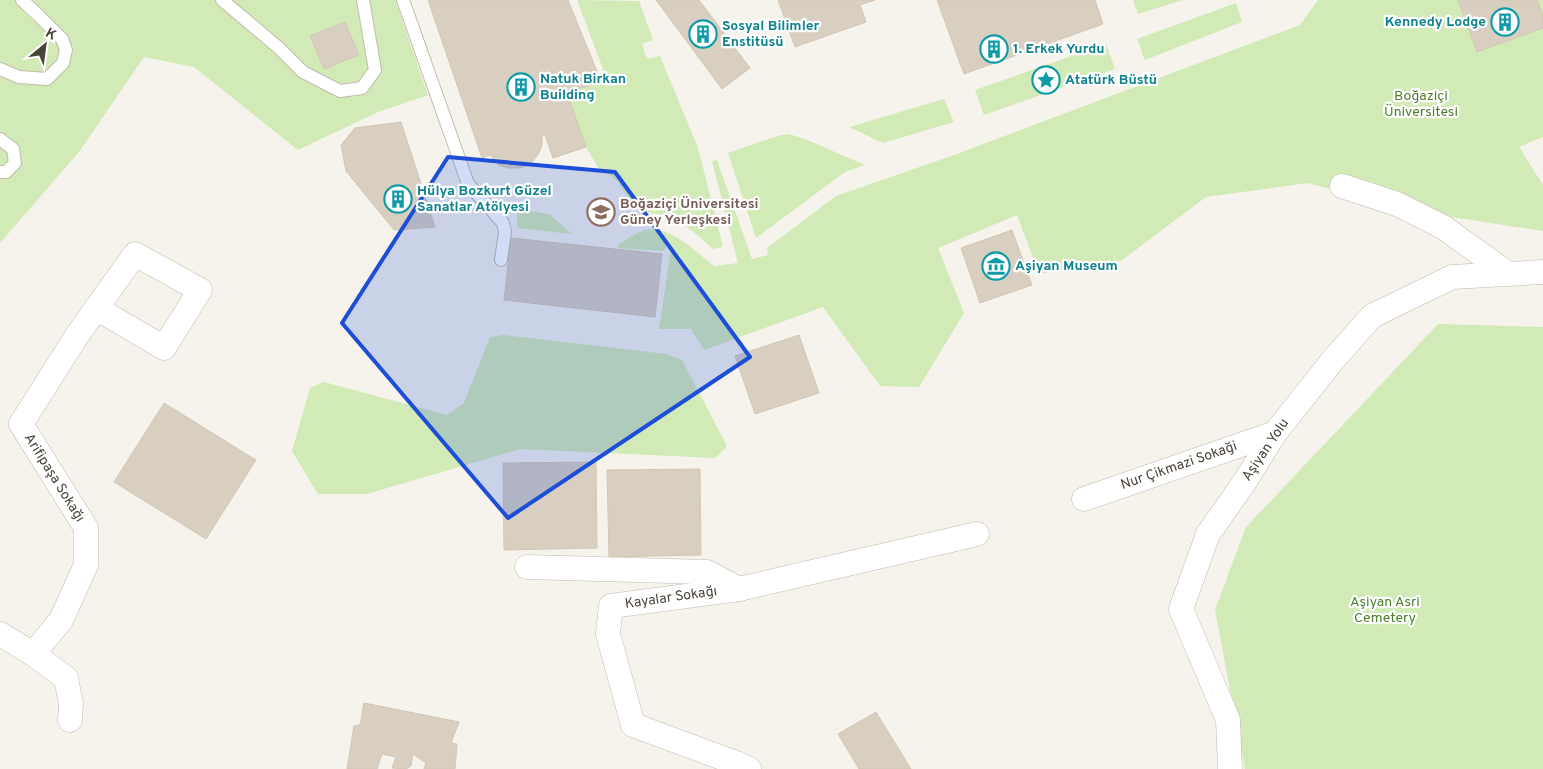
<svg xmlns="http://www.w3.org/2000/svg" width="1543" height="769" viewBox="0 0 1543 769" font-family="Overpass,sans-serif">
<style>
.green{fill:#d2eab5}
.building{fill:#d8cfc1;stroke:#d3c7b4}
.lines{fill:none;stroke-linecap:round;stroke-linejoin:round}
.service-casing{stroke:#c2bbae;stroke-width:14}
.minor-casing{stroke:#c2bbae;stroke-width:25}
.service{stroke:#fff;stroke-width:12}
.minor{stroke:#fff;stroke-width:24}
.marked{fill:#1d4ed8;fill-opacity:0.2;stroke:#1d4ed8;stroke-width:4;stroke-linejoin:round}
.labels{text-anchor:middle;dominant-baseline:central;stroke-width:4.5;stroke-linejoin:round;paint-order:stroke}
.culture-label{font-size:14px;font-weight:bold;fill:#0d838f;stroke:#fff;text-anchor:start}
.park-label{font-size:14px;fill:#4a7f2a;stroke:#fff}
.education-label{font-size:14px;font-weight:bold;fill:#785e54;stroke:#fff;text-anchor:start}
.street-label{font-size:14px;fill:#4b4439;stroke:#fff}
</style>
<rect width="100%" height="100%" fill="#f6f3ec"/>
<g class="green">
<path d="M0,0H398L396,2L428,95L378,112L298,150L194,67L144,57L79,152L0,243Z"/>
<path d="M577,0L639,1L653,40L642,44L647,59L660,56L698,148L723,247L713,249C700,237 686,224 669,217C661,214 641,213 636,207C623,194 622,177 601,172L586,147L567,93L601,81L619,82L606,77Z"/>
<path d="M1133,0H1183L1138,14Z"/>
<path d="M1318,0H1543V137L1519,147L1543,185V231L1413,211L1308,183L1206,197L1121,261L1039,274L1017,215L938,248L964,313L919,387L880,386L823,307L704,350L691,329H659L671,250L667,245L663,251L618,248V245C626,240 634,234 642,231C667,222 696,252 714,266L738,263L712,161L717,160L752,259L768,255L767,248L836,196L957,154L1300,25Z"/>
<path d="M1236,3L1242,22L1145,60L1137,39Z"/>
<path d="M1106,44L1115,69L984,115L975,90Z"/>
<path d="M944,99L954,122L883,143L849,127Z"/>
<path d="M789,134L807,140L865,165L845,172L756,238L728,153L777,136Z"/>
<path d="M517,209L549,214L572,234L517,228Z"/>
<path d="M1438,324L1543,327V769H1245L1215,610L1246,527Z"/>
<path d="M504,335L666,354L682,360L727,446L715,458L520,449L367,494H318L292,451L310,388L324,382L447,415L464,403L490,337Z"/>
</g>
<g class="building">
<path d="M428,0H568L601,81L567,93L586,147L553,158L545,135L542,136V145L539,153L533,161L526,166L518,168H508L499,165L490,155L482,158Z"/>
<path d="M656,0H699L750,68L722,89Z"/>
<path d="M778,0H875L860,5L866,22L795,47Z"/>
<path d="M937,0H1095L1103,24L964,74Z"/>
<path d="M1458,0H1537L1543,16V28L1477,52Z"/>
<path d="M345,22L359,55L324,69L310,36Z"/>
<path d="M401,122L435,227L394,230L346,171L341,145L355,128Z"/>
<path d="M1012,230L1032,285L980,303L961,248Z"/>
<path d="M511,238L662,254L655,317L504,300Z"/>
<path d="M799,335L819,393L755,414L735,356Z"/>
<path d="M164,403L256,460L206,539L114,482Z"/>
<path d="M596,462L597,548L504,550L503,463Z"/>
<path d="M700,469L701,555L609,557L607,470Z"/>
<path d="M364,703L459,722L451,743L457,744L455,769H424L426,763L413,754L411,766L406,769L392,768L396,757L382,754L377,769H347L354,726L360,725Z"/>
<path d="M876,712L911,769H859L838,734Z"/>
</g>
<g class="lines">
<g class="service-casing">
<g id="service">
<path d="M222,0L279,48L303,72L340,91L362,88L375,70L363,0"/>
<path d="M403,0L467,181L470,186L503,223L505,232L501,260"/>
<path d="M0,69L19,77L47,79L63,63L66,50L62,39L38,15L22,0"/>
<path d="M0,139L13,149L15,163L6,172H0"/>
</g>
</g>
<g class="minor-casing">
<g id="minor">
<path d="M1342,186L1397,204L1443,227L1507,273"/>
<path d="M1084,499L1275,433"/>
<path d="M527,567L707,572L739,589"/>
<path d="M0,634L33,654L61,620L86,565V528L21,424L78,334L135,254L200,290L164,348L96,308"/>
<path d="M33,654L66,678L71,704L70,720"/>
<path d="M749,769L736,763L633,725L608,634L611,606L739,589L977,534"/>
<path d="M1230,769L1228,720L1181,609L1208,534L1244,483L1275,433L1333,360L1372,316L1452,277L1543,272"/>
</g>
</g>
<use href="#service" class="service"/>
<use href="#minor" class="minor"/>
</g>
<path class="marked" d="M448,157L615,172L750,357L508,518L342,323Z"/>
<defs>
<g id="building-ring" transform="scale(1.4375)"><circle r="9.5" fill="#fff" stroke="#0f9aa8" stroke-width="1.5"/><path d="M-4-6H4V6H1V3H-1V6H-4ZM-2.5-4.3h1.7v1.8h-1.7ZM.8-4.3h1.7v1.8H.8ZM-2.5-1h1.7V.8h-1.7ZM.8-1h1.7V.8H.8Z" fill="#0f9aa8"/></g>
<g id="sight-ring" transform="scale(1.4375)"><circle r="9.5" fill="#fff" stroke="#0f9aa8" stroke-width="1.5"/><path d="M0-6L1.8-2.2L6-1.7L2.9 1.2L3.7 5.4L0 3.3L-3.7 5.4L-2.9 1.2L-6-1.7L-1.8-2.2Z" fill="#0f9aa8"/></g>
<g id="university-ring" transform="scale(1.4375)"><circle r="9.5" fill="#fff" stroke="#8d6e63" stroke-width="1.5"/><path d="M0-5L7-2L0 1L-7-2ZM-4 1L0 2.5L4 1V4Q0 6-4 4Z" fill="#8d6e63"/></g>
<g id="museum-ring" transform="scale(1.4375)"><circle r="9.5" fill="#fff" stroke="#0f9aa8" stroke-width="1.5"/><path d="M0-6L6-3V-2H-6V-3ZM-5-1h2V3h-2ZM-1-1h2V3h-2ZM3-1h2V3H3ZM-6 4H6V6H-6Z" fill="#0f9aa8"/></g>
</defs>
<g fill-rule="evenodd">
<use href="#building-ring" x="1505" y="22"/>
<use href="#building-ring" x="703" y="34"/>
<use href="#building-ring" x="994" y="49"/>
<use href="#sight-ring" x="1046" y="80"/>
<use href="#building-ring" x="521" y="87"/>
<use href="#building-ring" x="398" y="199"/>
<use href="#university-ring" x="601" y="212"/>
<use href="#museum-ring" x="996" y="266"/>
</g>
<g class="labels">
<g class="culture-label">
<text x="1486" y="22" text-anchor="end">Kennedy Lodge</text>
<text x="722" y="26">Sosyal Bilimler<tspan x="722" dy="16">Enstitüsü</tspan></text>
<text x="1013" y="49">1. Erkek Yurdu</text>
<text x="540" y="79">Natuk Birkan<tspan x="540" dy="16">Building</tspan></text>
<text x="1065" y="80">Atatürk Büstü</text>
<text x="417" y="191">Hülya Bozkurt Güzel<tspan x="417" dy="16">Sanatlar Atölyesi</tspan></text>
<text x="1015" y="266">Aşiyan Museum</text>
</g>
<g class="park-label">
<text x="1421" y="96">Boğaziçi<tspan x="1421" dy="16">Üniversitesi</tspan></text>
<text x="1385" y="602">Aşiyan Asri<tspan x="1385" dy="16">Cemetery</tspan></text>
</g>
<g class="education-label">
<text x="620" y="204">Boğaziçi Üniversitesi<tspan x="620" dy="16">Güney Yerleşkesi</tspan></text>
</g>
<g class="street-label">
<text transform="translate(1266 450) rotate(-56)">Aşiyan Yolu</text>
<text transform="translate(1179 466) rotate(-19)">Nur Çikmazi Sokaği</text>
<text transform="translate(54 478) rotate(58)">Arifipaşa Sokağı</text>
<text transform="translate(671 598) rotate(-8)">Kayalar Sokağı</text>
</g>
</g>
<g transform="translate(45 45) rotate(29)" stroke="#ffffff" stroke-width="4" paint-order="stroke">
<path d="M0-4L9 19L0 12L-9 19Z" fill="#4b4439"/>
<text y="-8" font-size="14" font-weight="bold" text-anchor="middle" fill="#4b4439">K</text>
</g>
</svg>
